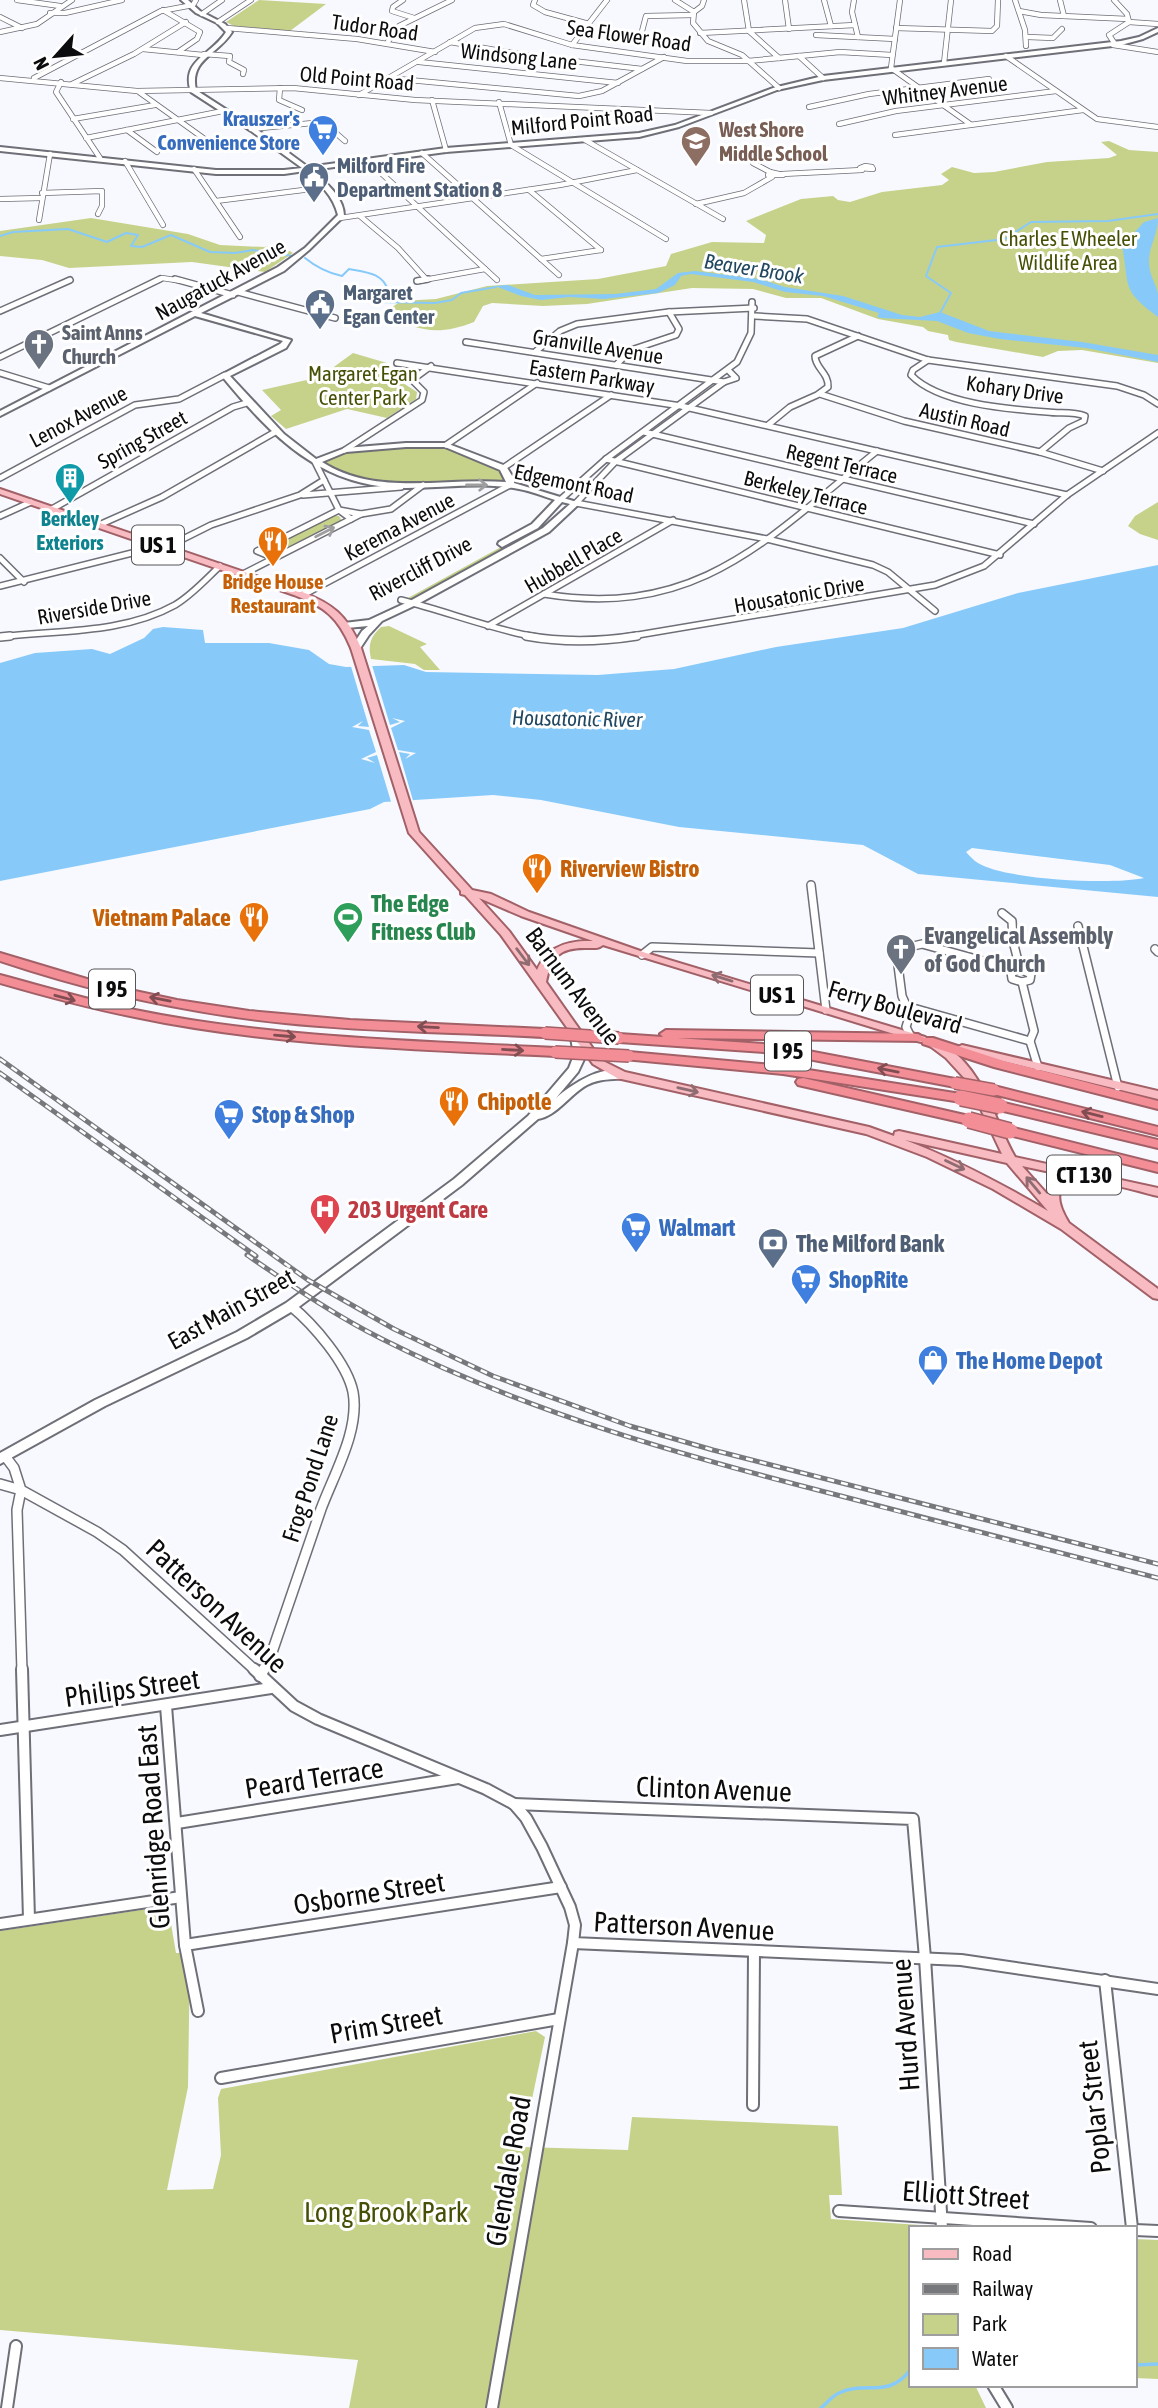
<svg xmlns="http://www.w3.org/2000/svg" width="1158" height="2408" viewBox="0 0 1158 2408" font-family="'Asap Condensed',sans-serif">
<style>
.green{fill:#c6d28a}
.water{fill:#87cafa;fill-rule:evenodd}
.pier{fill:#f8f9ff}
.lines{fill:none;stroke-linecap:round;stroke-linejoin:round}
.stream-far1{stroke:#87cafa;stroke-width:2}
.stream{stroke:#87cafa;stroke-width:3.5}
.street-far4-casing{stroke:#6e6f77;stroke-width:6}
.street-far3-casing{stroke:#6e6f77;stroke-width:8}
.street-far2-casing{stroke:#6e6f77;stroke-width:10}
.street-far1-casing{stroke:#6e6f77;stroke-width:12}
.street-casing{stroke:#6e6f77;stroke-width:14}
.secondary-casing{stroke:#6e6f77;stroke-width:4}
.primary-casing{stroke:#a26067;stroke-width:4}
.highway-casing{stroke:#a26067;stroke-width:4}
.street-far4{stroke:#fff;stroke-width:4.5}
.street-far3{stroke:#fff;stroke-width:5}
.street-far2{stroke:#fff;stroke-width:7}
.street-far1{stroke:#fff;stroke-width:9}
.street{stroke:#fff;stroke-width:10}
.secondary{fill:#fff;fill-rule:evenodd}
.primary{fill:#f8bbc1;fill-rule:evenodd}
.highway{fill:#f38e97;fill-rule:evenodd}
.rail-casing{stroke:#77787c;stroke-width:5}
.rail{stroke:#fff;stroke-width:2.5;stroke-dasharray:7;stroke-linecap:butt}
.highway-bridge-far1-casing{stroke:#a26067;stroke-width:14;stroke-linecap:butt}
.highway-bridge-casing{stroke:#a26067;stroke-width:18;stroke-linecap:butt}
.highway-bridge-far1{stroke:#f38e97;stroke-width:11}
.highway-bridge{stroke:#f38e97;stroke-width:15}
.oneway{stroke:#9e9e9f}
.oneway2{stroke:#8e6c71}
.oneway3{stroke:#804d53}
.labels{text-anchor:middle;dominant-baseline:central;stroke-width:6;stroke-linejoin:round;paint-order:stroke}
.far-street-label{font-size:21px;fill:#0c0c0f;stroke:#fff}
.far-shop-label{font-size:21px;font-weight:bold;fill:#366cbe;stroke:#fff;text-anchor:end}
.far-education-label{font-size:21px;font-weight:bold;fill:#785e54;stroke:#fff;text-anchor:start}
.far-service-label{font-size:21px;font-weight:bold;fill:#4e5e75;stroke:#fff;text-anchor:start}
.far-park-label{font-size:21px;fill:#474f05;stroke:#fff}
.far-water-label{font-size:21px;font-style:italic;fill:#224760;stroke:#fff}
.far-worship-label{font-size:21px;font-weight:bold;fill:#5b616d;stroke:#fff;text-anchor:start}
.far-culture-label{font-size:21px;font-weight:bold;fill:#0d838f;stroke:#fff}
.far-food-label{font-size:21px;font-weight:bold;fill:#c56008;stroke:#fff}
.shield{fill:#fff;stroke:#555557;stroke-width:2}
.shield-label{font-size:23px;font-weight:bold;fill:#0c0c0f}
.food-label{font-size:24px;font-weight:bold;fill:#c56008;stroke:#fff;text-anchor:start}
.leisure-label{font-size:24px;font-weight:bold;fill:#27864d;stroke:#fff;text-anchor:start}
.worship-label{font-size:24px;font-weight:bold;fill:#5b616d;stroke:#fff;text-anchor:start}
.street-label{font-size:24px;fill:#0c0c0f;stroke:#fff}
.shop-label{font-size:24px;font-weight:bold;fill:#366cbe;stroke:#fff;text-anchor:start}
.health-label{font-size:24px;font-weight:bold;fill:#be3a42;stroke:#fff;text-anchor:start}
.service-label{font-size:24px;font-weight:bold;fill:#4e5e75;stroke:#fff;text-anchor:start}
.near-street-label{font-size:28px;fill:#0c0c0f;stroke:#fff}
.near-park-label{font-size:28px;fill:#474f05;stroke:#fff}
</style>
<rect width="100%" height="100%" fill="#f8f9ff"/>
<g class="green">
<path d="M259,0L326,4L290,31L234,26L226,22Z"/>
<path d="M1109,141L1129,150L1158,152V363L1082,350L1058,351L1043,357L956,342L949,340L948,335L928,331L923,327L878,319L821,298H786L753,289L692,288L587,304L543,306L492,303L483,306L474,322C438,336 417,332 385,312L401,301L436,299L487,286L598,279L666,266L671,254L712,242L764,243L766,235L746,221L801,199L833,196L838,200L850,202L882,192L942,185L949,180L941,174L952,167L974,173L994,172L1047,162L1109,158L1117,155L1101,142Z"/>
<path d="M91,218L188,234L220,245L264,247L277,244L293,253L265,272L192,262L69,268L42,260L0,256V231Z"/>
<path d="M353,353L387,363L386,366L412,371L403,383L417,392L416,399L387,418L347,409L286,429L271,416L281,410L262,390L320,377Z"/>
<path d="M405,446C433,446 491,450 505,479L499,483C440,484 376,493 324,462L347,453Z"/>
<path d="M1158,502V540L1140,534L1128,526L1135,516Z"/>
<path d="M334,515L339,516L342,521L277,554L264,551Z"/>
<path d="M543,524L547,525L414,600L408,598Z"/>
<path d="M389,626L427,644L420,647L440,670H424L415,664L371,659C368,645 370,637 381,627Z"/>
<path d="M168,1906L176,1953H190L188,2087L167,2190L213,2189L221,2155L218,2098L221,2089L536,2031L545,2037L522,2147L628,2150L632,2117L838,2126L842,2195H829L831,2219L965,2228H911V2385H975L986,2408H349L358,2360L0,2330V1931Z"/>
<path d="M1135,2239L1158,2240V2379L1135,2378Z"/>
</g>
<g class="water">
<path d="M1158,218C1158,235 1149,246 1149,261C1149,276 1156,283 1158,294C1158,301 1158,310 1158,317C1120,289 1130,287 1122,246L1144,222Z"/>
<path d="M695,271L760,279L785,287L843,296L902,315L920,317L940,312L989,331L1082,342L1158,355V362L1086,348L1000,339L968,333L937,321L881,318L877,317L879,313L823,296L785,292L753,282L691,274L681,276L675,285L658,293L604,299L569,297L541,300L521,296L495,286L508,285L535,295L615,294L656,289L678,273Z"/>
<path d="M1158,565V897L918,874L863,845L679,827L541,800L493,795L384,802L370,809L0,881V663L35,653L92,649L110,654L144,638L153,629L163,627L203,630L205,643H269L309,650L329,664L346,667L404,665L426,672L598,675L674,669L776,647L903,628L1018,593ZM972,848L1110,865L1144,878C1113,885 1005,880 978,863C974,861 970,856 966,852Z"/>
</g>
<path class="pier" d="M371,662L390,725L400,722L392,718L405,721L391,728L398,750L416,753L405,759L410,754L399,752L414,804L392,805L377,755L367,758L375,763L361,759L376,752L369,730L352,727L363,721L358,726L369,727L350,663Z"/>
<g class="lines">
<g class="stream-far1">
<path d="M0,236L13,232L68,229L107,242L126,233L138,235L131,246L142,247L171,235L210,252L235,253L253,250L292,256"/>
<path d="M305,258C316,267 328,273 342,276L349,269C365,272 384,273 388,291L379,297L378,302L435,303L452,300L461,293L496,287"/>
<path d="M939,315L951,293L926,276L937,247L1005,239L1031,222L1108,221L1158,214"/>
</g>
<g class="stream">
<path d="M1135,2365L1158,2364"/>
<path d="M821,2408C826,2404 832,2396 839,2393C866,2380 888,2400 911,2369"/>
</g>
<g class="street-far4-casing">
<g id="street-far4">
<path d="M17,0L60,6"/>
<path d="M403,0L393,7L392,11L414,18"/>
<path d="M535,0L533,5L545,12L589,24"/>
<path d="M675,0L694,12"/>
<path d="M744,0L749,31L779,58"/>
<path d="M785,0L789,29"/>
<path d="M824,0L831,26"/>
<path d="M854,0L852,12L858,37"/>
<path d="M900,0L891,68L970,124"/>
<path d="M1015,0L1025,30L1026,46"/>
<path d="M1060,0L1064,16"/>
<path d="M1114,0L1127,14L1129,22L1109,35L1115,44"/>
<path d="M163,10L200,32L197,39L178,52"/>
<path d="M1019,11L1041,15L1128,19"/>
<path d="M694,12L693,23L708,41L742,55L779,88"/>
<path d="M694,12L702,6L704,0"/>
<path d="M50,13H65L122,0"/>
<path d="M202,14L222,0"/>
<path d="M0,17L22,28"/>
<path d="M218,22L251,0"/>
<path d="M1129,22L1158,24"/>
<path d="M227,28L357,39L435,52"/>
<path d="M896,28L992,31L997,26L998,0"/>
<path d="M0,32L37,24L72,0"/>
<path d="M700,33L855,25"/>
<path d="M641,35L646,16L693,15"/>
<path d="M816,35L895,39"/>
<path d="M1028,37L1053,38L1062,29"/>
<path d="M450,42L530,56L642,69"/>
<path d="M387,43L399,26L452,0"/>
<path d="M572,45L607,0"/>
<path d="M1113,45L1158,52"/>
<path d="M143,49L203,55"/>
<path d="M204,54L230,56L229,62L244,70L243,74"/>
<path d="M799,56L823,78"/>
<path d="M1006,56L1097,119L1158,127"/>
<path d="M419,62L618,83"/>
<path d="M944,63L951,0"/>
<path d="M0,78L137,91L293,88L415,100L711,113"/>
<path d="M34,78L161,11L193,5L196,0"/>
<path d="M388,78L579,96L602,91L664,57"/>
<path d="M61,82L56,92L100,158"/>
<path d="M72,84L134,54L186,22"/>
<path d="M280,88L279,100L302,110"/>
<path d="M139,92L213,145"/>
<path d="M359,95L475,28L504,24L572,45L687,61H748L840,52L892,55"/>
<path d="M432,100L446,150"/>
<path d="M499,102L511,145L666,239"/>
<path d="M809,107L869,94L989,79"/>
<path d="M73,119L155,105"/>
<path d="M839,124L896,111L1056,91"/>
<path d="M251,129L323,122L345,141"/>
<path d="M127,130L157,152"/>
<path d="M895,135L1083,110"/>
<path d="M86,138L223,111"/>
<path d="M585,140L723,219"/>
<path d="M422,153L559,275"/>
<path d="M367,160L497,280"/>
<path d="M125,161L163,225"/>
<path d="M753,163L770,172"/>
<path d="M865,166L872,167L873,169L860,168Z"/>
<path d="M194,169L240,237"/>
<path d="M770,172L783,175H768Z"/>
<path d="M782,174L862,170"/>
<path d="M529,190L601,250"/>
<path d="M42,193L102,191V206L98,214"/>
<path d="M0,199L41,198"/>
<path d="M216,201L327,187"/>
<path d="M696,204L744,193L772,177"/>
<path d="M360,216L398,248L426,279"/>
<path d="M340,218L560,185L637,170"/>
<path d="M39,220L50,154"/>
<path d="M541,259L601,250"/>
<path d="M156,281L162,278L182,281"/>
<path d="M418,281L485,269"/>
</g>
</g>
<g class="street-far3-casing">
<g id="street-far3">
<path d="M175,279L233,295"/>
<path d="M417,281L428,279"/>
<path d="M238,292L335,318"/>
<path d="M0,311L70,280"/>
<path d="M755,316L807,319L928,360L1117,386L1144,395L1158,404"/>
<path d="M466,342L724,382"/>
<path d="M535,352L560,331L577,324L669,312L754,308"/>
<path d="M0,357L160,279"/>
<path d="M928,360L913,370L911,375C939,404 1007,409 1047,412C1060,414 1073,411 1085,416L1084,421L1069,428L1040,452"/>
<path d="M397,363L681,406L1067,495"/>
<path d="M616,365L631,350L676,335L679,329L669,312"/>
<path d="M0,373L49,388"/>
<path d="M820,394L904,421L1040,452L1103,471"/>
<path d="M768,425L790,407L817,395L828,387C829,373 815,368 815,356L858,336"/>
<path d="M644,432L1034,524"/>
<path d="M446,445L537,383"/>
<path d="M345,450L422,400L424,392L412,380L431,366"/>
<path d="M606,459L1000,555"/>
<path d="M315,462L339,510L361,514"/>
<path d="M503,468L611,395"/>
<path d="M0,478L135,405L179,399L225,375"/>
<path d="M303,495L401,487"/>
<path d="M560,500L606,459L737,362L751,333L752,302"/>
<path d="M576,503L767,539L873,565L888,572L935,611"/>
<path d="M576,503L616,461L724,382L736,378L729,371"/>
<path d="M52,509L233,407L250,402"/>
<path d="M0,516L31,502"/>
<path d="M99,525L162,497L277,431"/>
<path d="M165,548L211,525L300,495L324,480"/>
<path d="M0,558L24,582"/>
<path d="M274,558L257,551L339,510L351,519"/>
<path d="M243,574L361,514L391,509L423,485"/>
<path d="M0,586L160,546"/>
<path d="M544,594C698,619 767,539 877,451"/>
<path d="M303,595L510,485"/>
<path d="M401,600C446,611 490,629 536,637"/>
<path d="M488,626L673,520"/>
<path d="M0,637C58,630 123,634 175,605C192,595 206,579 220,566"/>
<path d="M626,637L935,585L984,566L1067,495L1158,433"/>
</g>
</g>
<g class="street-far2-casing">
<g id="street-far2">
<path d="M526,636C564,643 599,642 637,636"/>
<path d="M0,637L10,636"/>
<path d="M811,885L826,1010"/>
<path d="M1002,913L1012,921L1013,941L1020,969"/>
<path d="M1078,926L1118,1087"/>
<path d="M1155,949L1158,952"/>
<path d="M642,955L652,947L819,953"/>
<path d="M1020,969L1031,974L1030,980L1022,982L1012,979L1011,972Z"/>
<path d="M1022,982L1034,1031L1030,1041L1038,1067"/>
<path d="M906,1006L1030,1041"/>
<path d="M910,1035L906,1027L910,1014L902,996L896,950L922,944L1016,970"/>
</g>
</g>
<g class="street-far1-casing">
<g id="street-far1">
<path d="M5,1456L14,1468L21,1490L97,1532L123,1550L256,1671"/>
<path d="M0,1484L21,1490L17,1510L22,1671"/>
<path d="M263,1671L269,1661C286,1610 304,1560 321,1509C334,1474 360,1430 353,1392C347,1363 313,1324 291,1306"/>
</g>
</g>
<g class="street-casing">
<g id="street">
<path d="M22,1669L29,1919"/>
<path d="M254,1669L294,1706L318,1719L486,1789L514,1804L526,1818L542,1847L570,1907L575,1925L573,1943L961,1960L1158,1989"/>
<path d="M260,1676L264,1669"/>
<path d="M166,1706L185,1945L198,2011"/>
<path d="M0,1730L271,1688"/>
<path d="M514,1804L913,1819L925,1958L942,2228"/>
<path d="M177,1823L458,1778"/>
<path d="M0,1924L181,1897"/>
<path d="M185,1945L561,1887"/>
<path d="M1105,1980L1132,2228"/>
<path d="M221,2078L559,2019"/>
<path d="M753,2105L754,1952"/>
<path d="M839,2211L1091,2228"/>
<path d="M1135,2230L1158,2231"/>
<path d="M993,2385L1007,2408"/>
<path d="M7,2408L16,2346"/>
<path d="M492,2408L573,1943"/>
</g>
</g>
<g class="secondary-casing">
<g id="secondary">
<path d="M181,0H188L200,11L225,24L232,32C218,55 189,59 196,90L255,128L308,167L446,148L639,133L675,125L773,88L823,76L1121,41L1139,37L1158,28V32L1143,39L1121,45L823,80L777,90L679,127L639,137L446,152L312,170C326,183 344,197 344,216L309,250L284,271L201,313L291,340L286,348L230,376L284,434L316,459L345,448L406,443H446L506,466L514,479V483L580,503L549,532L416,605L382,621L369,635L359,650L356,651L351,648L362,631L368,626L347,628L344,627V623L369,620L410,601L543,528L570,504L562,502L538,528L502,547L498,544L499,542L532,524L555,500C543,496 531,491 519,489C482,482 444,488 406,488C321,488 272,437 221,375L280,344L283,341L195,316L0,416V411L278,267L305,248L338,215C333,195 320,184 305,171L284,174H216L0,151V147L216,170H284L302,168L251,131L191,92C180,60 212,55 226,32L217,23L196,13ZM406,447H445L500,470L506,482C444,477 377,497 322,462L346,452Z"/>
<path d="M576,1029L582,1032L586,1055L578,1072L556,1098C571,1085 607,1060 627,1075L625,1078C612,1080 600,1078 587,1085C570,1094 557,1116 538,1119L462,1185L296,1309L247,1338L105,1406L0,1464V1453L95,1400L237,1332L286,1303L454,1179L528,1116L569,1068L574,1055L570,1032Z"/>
</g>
</g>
<g class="primary-casing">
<g id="primary">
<path d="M0,489L300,591C333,604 347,615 361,648L419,832L472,890L491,894L529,912L646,953L925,1037L927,1039L921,1042L917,1041L603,945C598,949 595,948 588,948C559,947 551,957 546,982L601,1060L625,1072L869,1127L894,1136L895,1132L899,1131L1002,1154L968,1082L946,1058L926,1043L928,1041C936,1040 941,1044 948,1048C985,1073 994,1120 1015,1157L1158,1188V1196C1128,1189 1028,1156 1069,1223L1158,1289V1299L1153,1298L1061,1229L993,1189L927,1157L866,1134L617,1078L593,1064L501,935L465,895L461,894V891L409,833L351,648C338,617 325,607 294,595L0,494ZM479,898L521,916L593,941C569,940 547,946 537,970L509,931ZM905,1140L1007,1163L1048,1211C1002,1184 955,1159 905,1140ZM1022,1166L1069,1176L1056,1182L1047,1194Z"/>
<path d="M962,1045L1158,1091V1099L958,1050L956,1048Z"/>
</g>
</g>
<g class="highway-casing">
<g id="highway">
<path d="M0,953L107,985L177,1000L249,1011L350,1020L545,1029L551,1033L545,1037C458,1032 371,1032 285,1023C188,1013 92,992 0,961Z"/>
<path d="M0,975C45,987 89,1000 135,1010C272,1038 415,1041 555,1048L562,1052L555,1056C415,1049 272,1046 135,1017C89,1008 45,996 0,983Z"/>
<path d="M666,1030L918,1034L924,1038H933L1004,1061L1158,1101V1109L994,1067L923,1044L922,1041L677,1038L777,1045L955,1079L960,1080L962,1083L960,1086L955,1087L777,1053L619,1042L613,1038L619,1034L663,1037L660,1034Z"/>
<path d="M629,1052L783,1066L961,1094L968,1098L961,1102L783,1074L624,1059L622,1056L624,1053Z"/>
<path d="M803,1078L969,1116L976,1120L969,1124L798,1085L796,1082L798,1079Z"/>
<path d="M994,1086L1158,1127V1135L989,1093L987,1090Z"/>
<path d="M1000,1102L1158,1140V1148L995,1109L993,1106Z"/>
<path d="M1010,1127L1158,1164V1172L1005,1134L1003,1131Z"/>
</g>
</g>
<use href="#street-far4" class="street-far4"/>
<use href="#street-far3" class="street-far3"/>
<use href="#street-far2" class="street-far2"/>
<use href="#street-far1" class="street-far1"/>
<use href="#street" class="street"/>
<use href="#secondary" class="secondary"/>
<use href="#primary" class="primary"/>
<use href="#highway" class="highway"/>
<g class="rail-casing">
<g id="rail">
<path d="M0,1059L308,1280L394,1329L493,1376L630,1426L713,1450L1158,1564"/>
<path d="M0,1073L256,1256"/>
<path d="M247,1255C291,1285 334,1315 382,1339C527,1412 683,1456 841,1496C946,1524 1052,1551 1158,1578"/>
</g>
</g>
<use href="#rail" class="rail"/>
<g class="highway-bridge-far1-casing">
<g id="highway-bridge-far1">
<path d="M545,1033L619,1038"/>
<path d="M555,1052L629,1056"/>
<path d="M955,1083L994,1090"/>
</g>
</g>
<g class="highway-bridge-casing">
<g id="highway-bridge">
<path d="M961,1098L1000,1106"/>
<path d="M969,1120L1010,1131"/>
</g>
</g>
<use href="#highway-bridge-far1" class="highway-bridge-far1"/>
<use href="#highway-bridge" class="highway-bridge"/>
</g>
<defs><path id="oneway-shaft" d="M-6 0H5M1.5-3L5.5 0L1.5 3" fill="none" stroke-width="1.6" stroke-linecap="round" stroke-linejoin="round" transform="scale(1.75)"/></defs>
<g class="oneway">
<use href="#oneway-shaft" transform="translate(477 485)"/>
<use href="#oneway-shaft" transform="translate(325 532) rotate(-27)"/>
</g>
<g class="oneway2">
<use href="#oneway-shaft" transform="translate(523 957) rotate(53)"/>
<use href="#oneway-shaft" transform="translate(722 978) rotate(-163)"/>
<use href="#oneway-shaft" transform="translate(688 1090) rotate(13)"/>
<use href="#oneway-shaft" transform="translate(955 1165) rotate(25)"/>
<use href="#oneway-shaft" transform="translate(1033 1185) rotate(-130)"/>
</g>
<g class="oneway3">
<use href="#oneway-shaft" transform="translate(65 998) rotate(15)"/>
<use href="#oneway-shaft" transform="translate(160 999) rotate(-169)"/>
<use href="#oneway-shaft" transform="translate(428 1027) rotate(-177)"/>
<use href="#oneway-shaft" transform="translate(285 1036) rotate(5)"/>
<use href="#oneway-shaft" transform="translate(513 1050) rotate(3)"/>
<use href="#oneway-shaft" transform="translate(888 1070) rotate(-169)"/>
<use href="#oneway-shaft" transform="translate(1092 1114) rotate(-166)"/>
</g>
<defs>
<g id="supermarket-pin" transform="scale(1.575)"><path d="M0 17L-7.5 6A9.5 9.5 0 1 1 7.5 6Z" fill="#3f7fe0" stroke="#fff"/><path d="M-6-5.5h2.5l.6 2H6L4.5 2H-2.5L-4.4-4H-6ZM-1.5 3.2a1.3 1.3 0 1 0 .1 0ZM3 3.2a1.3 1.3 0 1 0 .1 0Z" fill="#fff"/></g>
<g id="school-pin" transform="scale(1.575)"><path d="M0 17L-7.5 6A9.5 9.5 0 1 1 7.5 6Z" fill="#8d6e63" stroke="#fff"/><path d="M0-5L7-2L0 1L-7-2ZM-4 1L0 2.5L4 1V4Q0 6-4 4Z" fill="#fff"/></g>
<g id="civic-pin" transform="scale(1.575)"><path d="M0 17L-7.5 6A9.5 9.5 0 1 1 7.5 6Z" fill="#5c6f8a" stroke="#fff"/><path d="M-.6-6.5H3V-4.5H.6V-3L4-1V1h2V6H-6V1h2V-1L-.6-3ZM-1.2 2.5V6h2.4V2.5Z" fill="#fff"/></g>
<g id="church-pin" transform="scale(1.575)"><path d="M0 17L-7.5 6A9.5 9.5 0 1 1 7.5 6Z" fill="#6b7280" stroke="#fff"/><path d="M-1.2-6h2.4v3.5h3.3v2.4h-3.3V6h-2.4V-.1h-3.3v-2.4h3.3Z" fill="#fff"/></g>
<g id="building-pin" transform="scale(1.575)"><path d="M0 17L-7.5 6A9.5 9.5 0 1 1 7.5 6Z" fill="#0f9aa8" stroke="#fff"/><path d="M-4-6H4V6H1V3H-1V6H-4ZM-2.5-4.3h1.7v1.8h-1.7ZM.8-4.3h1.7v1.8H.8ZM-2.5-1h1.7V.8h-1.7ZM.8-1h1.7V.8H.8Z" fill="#fff"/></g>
<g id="restaurant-pin" transform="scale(1.575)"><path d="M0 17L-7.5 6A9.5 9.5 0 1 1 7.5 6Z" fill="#e8710a" stroke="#fff"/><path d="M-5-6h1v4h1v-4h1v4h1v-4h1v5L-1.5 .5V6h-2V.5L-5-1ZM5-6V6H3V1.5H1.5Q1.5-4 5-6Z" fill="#fff"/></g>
<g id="stadium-pin" transform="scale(1.575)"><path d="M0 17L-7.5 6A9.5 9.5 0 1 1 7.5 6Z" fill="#2e9e5b" stroke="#fff"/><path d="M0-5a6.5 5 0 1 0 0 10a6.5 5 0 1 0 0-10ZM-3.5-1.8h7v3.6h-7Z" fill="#fff"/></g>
<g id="hospital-pin" transform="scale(1.575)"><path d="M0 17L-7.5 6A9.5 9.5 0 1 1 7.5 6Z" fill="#e0444e" stroke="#fff"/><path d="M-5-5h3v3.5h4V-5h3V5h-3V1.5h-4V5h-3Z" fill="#fff"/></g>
<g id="bank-pin" transform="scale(1.575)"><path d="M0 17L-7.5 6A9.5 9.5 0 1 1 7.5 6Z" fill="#5c6f8a" stroke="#fff"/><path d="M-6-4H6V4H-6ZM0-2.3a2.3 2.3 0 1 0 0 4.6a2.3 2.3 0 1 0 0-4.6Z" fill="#fff"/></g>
<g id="shop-pin" transform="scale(1.575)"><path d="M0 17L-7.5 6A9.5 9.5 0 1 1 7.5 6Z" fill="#3f7fe0" stroke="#fff"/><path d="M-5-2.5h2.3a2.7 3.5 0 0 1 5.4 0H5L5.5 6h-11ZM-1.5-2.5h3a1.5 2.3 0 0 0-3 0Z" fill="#fff"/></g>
</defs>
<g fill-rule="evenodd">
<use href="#supermarket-pin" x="323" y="130"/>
<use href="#school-pin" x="696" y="141"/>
<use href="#civic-pin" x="314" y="177"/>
<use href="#civic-pin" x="320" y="304"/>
<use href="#church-pin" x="39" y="344"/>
<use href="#building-pin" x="70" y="478"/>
<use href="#restaurant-pin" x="273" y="541"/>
<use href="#restaurant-pin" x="537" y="868"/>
<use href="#restaurant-pin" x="254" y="917"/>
<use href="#stadium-pin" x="348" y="917"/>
<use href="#church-pin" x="901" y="949"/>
<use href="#restaurant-pin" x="454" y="1101"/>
<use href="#supermarket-pin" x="229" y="1114"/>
<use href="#hospital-pin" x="325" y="1209"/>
<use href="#supermarket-pin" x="636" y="1227"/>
<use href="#bank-pin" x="773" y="1243"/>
<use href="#supermarket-pin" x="806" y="1279"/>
<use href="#shop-pin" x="933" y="1360"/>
</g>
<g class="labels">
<g class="far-street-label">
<text transform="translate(375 27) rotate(8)">Tudor Road</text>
<text transform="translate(629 35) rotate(8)">Sea Flower Road</text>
<text transform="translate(519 56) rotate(6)">Windsong Lane</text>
<text transform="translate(357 78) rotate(5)">Old Point Road</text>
<text transform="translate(945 90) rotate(-7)">Whitney Avenue</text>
<text transform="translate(582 120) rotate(-6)">Milford Point Road</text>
<text transform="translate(220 279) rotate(-29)">Naugatuck Avenue</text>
<text transform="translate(598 346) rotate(9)">Granville Avenue</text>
<text transform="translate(592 376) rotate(9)">Eastern Parkway</text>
<text transform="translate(1015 389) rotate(8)">Kohary Drive</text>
<text transform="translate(78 416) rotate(-28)">Lenox Avenue</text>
<text transform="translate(965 419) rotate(13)">Austin Road</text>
<text transform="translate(142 439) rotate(-29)">Spring Street</text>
<text transform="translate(842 463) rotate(13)">Regent Terrace</text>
<text transform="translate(574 483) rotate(12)">Edgemont Road</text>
<text transform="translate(806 492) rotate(14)">Berkeley Terrace</text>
<text transform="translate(399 526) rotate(-28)">Kerema Avenue</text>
<text transform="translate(573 560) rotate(-30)">Hubbell Place</text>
<text transform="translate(420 568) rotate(-28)">Rivercliff Drive</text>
<text transform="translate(799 594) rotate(-10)">Housatonic Drive</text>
<text transform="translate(94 607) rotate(-10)">Riverside Drive</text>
</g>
<g class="far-shop-label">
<text x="300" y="118">Krauszer's<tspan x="300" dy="24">Convenience Store</tspan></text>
</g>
<g class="far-education-label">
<text x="719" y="129">West Shore<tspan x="719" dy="24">Middle School</tspan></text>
</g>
<g class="far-service-label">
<text x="337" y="165">Milford Fire<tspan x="337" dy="24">Department Station 8</tspan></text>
<text x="343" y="292">Margaret<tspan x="343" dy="24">Egan Center</tspan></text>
</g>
<g class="far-park-label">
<text x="1068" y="238">Charles E Wheeler<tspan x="1068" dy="24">Wildlife Area</tspan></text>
<text x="363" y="373">Margaret Egan<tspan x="363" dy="24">Center Park</tspan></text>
</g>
<g class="far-water-label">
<text transform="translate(754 268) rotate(9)">Beaver Brook</text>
<text transform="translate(577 718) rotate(1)">Housatonic River</text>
</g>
<g class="far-worship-label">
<text x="62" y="332">Saint Anns<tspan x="62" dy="24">Church</tspan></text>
</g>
<g class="far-culture-label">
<text x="70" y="518">Berkley<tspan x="70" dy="24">Exteriors</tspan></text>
</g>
<g class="far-food-label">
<text x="273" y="581">Bridge House<tspan x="273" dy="24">Restaurant</tspan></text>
</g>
<g class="shield">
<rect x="132" y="525.5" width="52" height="39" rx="5"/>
<rect x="89" y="969.5" width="46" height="39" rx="5"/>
<rect x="751" y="975.5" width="52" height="39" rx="5"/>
<rect x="765" y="1031.5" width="46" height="39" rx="5"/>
<rect x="1047" y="1155.5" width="74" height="39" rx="5"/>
</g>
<g class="shield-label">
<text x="158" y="545">US 1</text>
<text x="112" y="989">I 95</text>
<text x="777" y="995">US 1</text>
<text x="788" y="1051">I 95</text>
<text x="1084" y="1175">CT 130</text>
</g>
<g class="food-label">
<text x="560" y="868">Riverview Bistro</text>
<text x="231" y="917" text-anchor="end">Vietnam Palace</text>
<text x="477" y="1101">Chipotle</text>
</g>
<g class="leisure-label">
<text x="371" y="903">The Edge<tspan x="371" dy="28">Fitness Club</tspan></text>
</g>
<g class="worship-label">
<text x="924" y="935">Evangelical Assembly<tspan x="924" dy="28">of God Church</tspan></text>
</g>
<g class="street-label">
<text transform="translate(573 986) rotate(53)">Barnum Avenue</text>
<text transform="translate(895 1007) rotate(16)">Ferry Boulevard</text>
<text transform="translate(231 1309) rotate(-29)">East Main Street</text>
<text transform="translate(310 1478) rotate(-72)">Frog Pond Lane</text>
</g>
<g class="shop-label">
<text x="252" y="1114">Stop &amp; Shop</text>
<text x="659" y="1227">Walmart</text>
<text x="829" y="1279">ShopRite</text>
<text x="956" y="1360">The Home Depot</text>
</g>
<g class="health-label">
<text x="348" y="1209">203 Urgent Care</text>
</g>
<g class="service-label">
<text x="796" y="1243">The Milford Bank</text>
</g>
<g class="near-street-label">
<text transform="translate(217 1606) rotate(43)">Patterson Avenue</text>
<text transform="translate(132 1688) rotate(-8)">Philips Street</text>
<text transform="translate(314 1778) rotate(-9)">Peard Terrace</text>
<text transform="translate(714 1789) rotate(2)">Clinton Avenue</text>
<text transform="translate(153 1827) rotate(-94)">Glenridge Road East</text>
<text transform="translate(369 1893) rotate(-9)">Osborne Street</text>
<text transform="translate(684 1926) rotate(3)">Patterson Avenue</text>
<text transform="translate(386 2024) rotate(-10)">Prim Street</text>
<text transform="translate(905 2025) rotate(-94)">Hurd Avenue</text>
<text transform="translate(1094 2107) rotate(-96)">Poplar Street</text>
<text transform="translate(508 2171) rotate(-80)">Glendale Road</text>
<text transform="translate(966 2195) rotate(4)">Elliott Street</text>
</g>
<g class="near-park-label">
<text x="386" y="2212">Long Brook Park</text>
</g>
</g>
<rect x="909" y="2226" width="228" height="161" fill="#ffffff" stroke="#9e9e9f" stroke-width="2"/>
<rect x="923" y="2249" width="35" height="10" fill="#f8bbc1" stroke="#9e9e9f" stroke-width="2"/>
<text x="972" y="2261" font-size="21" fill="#0c0c0f">Road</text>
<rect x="923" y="2284" width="35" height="10" fill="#77787c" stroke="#9e9e9f" stroke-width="2"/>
<text x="972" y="2296" font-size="21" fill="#0c0c0f">Railway</text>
<rect x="923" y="2314" width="35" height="21" fill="#c6d28a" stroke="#9e9e9f" stroke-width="2"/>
<text x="972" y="2331" font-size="21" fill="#0c0c0f">Park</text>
<rect x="923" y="2348" width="35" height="21" fill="#87cafa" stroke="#9e9e9f" stroke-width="2"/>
<text x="972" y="2366" font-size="21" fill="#0c0c0f">Water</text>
<g transform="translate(56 56) rotate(243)" stroke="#ffffff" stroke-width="5" paint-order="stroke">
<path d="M0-5L12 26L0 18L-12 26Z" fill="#0c0c0f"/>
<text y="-10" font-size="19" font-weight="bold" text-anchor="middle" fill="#0c0c0f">N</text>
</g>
</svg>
